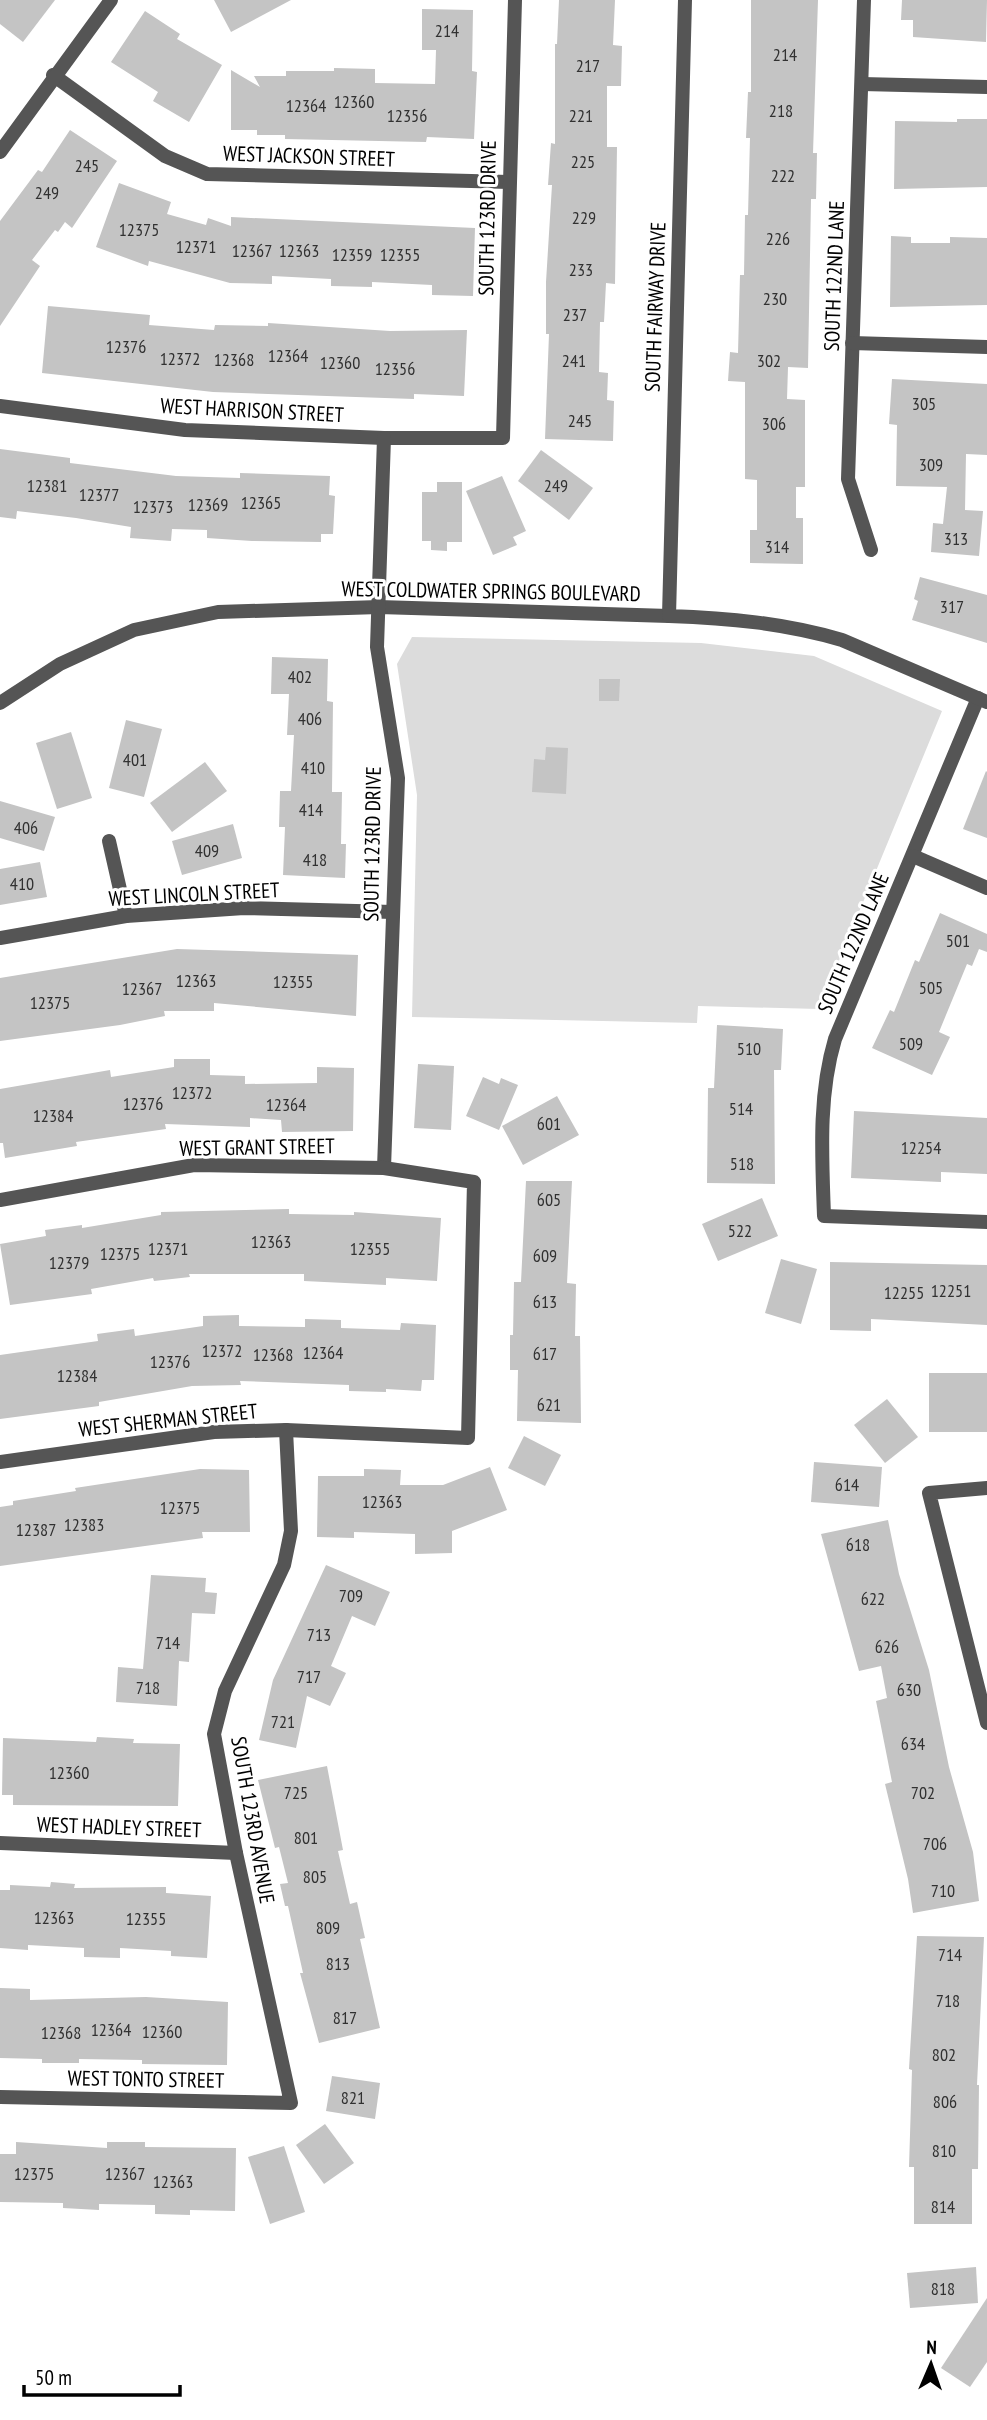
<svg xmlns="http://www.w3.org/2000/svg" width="987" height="2420" viewBox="0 0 987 2420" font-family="'PT Sans Narrow',sans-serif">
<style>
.green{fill:#dcdcdc}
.building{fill:#c4c4c4}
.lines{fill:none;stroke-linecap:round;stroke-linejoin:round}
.minor{stroke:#555;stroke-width:14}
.tertiary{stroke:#555;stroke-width:14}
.labels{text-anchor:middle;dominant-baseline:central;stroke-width:6;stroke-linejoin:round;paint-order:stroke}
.number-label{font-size:18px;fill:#313131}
.street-label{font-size:21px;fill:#000;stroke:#fff}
</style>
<rect width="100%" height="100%" fill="#fff"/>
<path class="green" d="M412,637L701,643L814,656L942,711L819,1009L698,1006L697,1023L412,1017L417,795L397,664Z"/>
<g class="building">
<path d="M0,0H55L23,42L0,24Z"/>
<path d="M214,0H291L231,32Z"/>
<path d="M559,0H615L613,45L622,46L621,86H607V147H617L615,284L606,283L604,322H600L599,372L608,373L607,400L614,401L613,441L545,439L549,334H546V282L552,185H548L551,143L555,144V44H557Z"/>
<path d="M751,0H818L813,153H817L816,199H811L808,368L788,367L787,399L805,400V487H796V518H803V564L750,563V530H757V480L745,479V382L728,381L730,352L738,353L740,275H744L745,215H748L750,138H746L748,92H751Z"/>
<path d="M902,0H987L986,42L913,37V20H901Z"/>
<path d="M422,9L473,10L472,71L477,72L474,139L427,137L426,142L285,139V135H257V130H231V70L260,87L254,76H286V71H334V68L375,69V83L435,84L436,50H422Z"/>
<path d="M145,11L180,34L177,39L222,65L189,122L153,101L158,92L111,62Z"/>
<path d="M957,119H987V187L894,189L895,121L957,122Z"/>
<path d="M70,130L117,161L72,228L65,222L58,232L55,230L32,260L40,266L0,326V221L38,170L42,172Z"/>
<path d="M119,183L171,202L167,214L206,225L208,218L231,226V217L475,228L473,296L432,295V285L372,282V287L331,286V279L272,276V284L230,283L149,261L148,266L96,247Z"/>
<path d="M891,236L911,237V243H950V237L987,238V305L890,307Z"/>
<path d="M48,306L150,315L149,325L214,330L215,325L268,326V323L390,331L467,330L464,396L414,394V399L213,392L42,373Z"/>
<path d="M892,379L987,384V455L966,454L965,510L983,511L979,556L931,552L933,523L943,524L947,487L896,486L897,425L889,424Z"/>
<path d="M0,449L70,458V463L176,476L240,478V473L330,476L329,495L335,496L333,534H321V542L252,541L207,538V530L172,529L171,541L130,538L131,527L76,518L17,511L16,519L0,517Z"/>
<path d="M541,450L593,488L569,520L518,481Z"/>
<path d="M502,476L526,531L513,537L517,545L493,555L466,491Z"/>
<path d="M437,482H462V542H447V551L431,550V541H422V492H437Z"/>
<path d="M920,577L987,595V643L912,620L918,601L914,599Z"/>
<path d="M272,657L328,659L327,701L333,702L332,792H342L341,844H346L345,878L283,875L285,827H279L280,791H291L294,735H287L289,694H271Z"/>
<path d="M599,679H620L619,701H599Z"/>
<path d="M126,720L162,729L144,797L109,788Z"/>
<path d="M71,732L92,798L57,809L36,743Z"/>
<path d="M546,747L568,748L566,794L532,792L534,759L545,760Z"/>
<path d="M205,762L227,791L172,832L150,803Z"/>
<path d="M986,771L987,772V838L963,829Z"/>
<path d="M0,801L55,817L44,851L0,838Z"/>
<path d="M233,824L242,858L182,875L172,841Z"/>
<path d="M40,862L47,897L0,905V869Z"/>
<path d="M940,913L987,934V952L979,949L972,966L967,964L939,1032L950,1037L932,1075L872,1048L890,1010L894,1012L915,960L919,962Z"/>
<path d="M177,949L358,955L356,1016L214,1003V1011H164L165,1016L120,1025L0,1041V978Z"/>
<path d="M717,1025L783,1029L781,1070H774L775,1184L707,1183L708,1088H714Z"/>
<path d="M174,1059H210V1075L245,1076V1084L317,1083V1067L354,1068L353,1131L282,1132L281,1120L250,1118V1127L165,1124L166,1129L76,1142L77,1146L5,1158L3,1143H0V1089L110,1070L111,1077L174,1067Z"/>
<path d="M418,1064L454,1066L451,1130L414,1128Z"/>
<path d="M483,1077L499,1084L501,1078L518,1085L499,1130L466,1116Z"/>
<path d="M557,1096L579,1135L523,1165L502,1126Z"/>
<path d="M854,1111L987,1118V1174L941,1172V1182L851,1178Z"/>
<path d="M526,1181H572L567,1283L576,1284L575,1336H580L581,1423L517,1421L518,1370H510V1335H513L514,1282H521Z"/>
<path d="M762,1198L778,1236L718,1261L702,1224Z"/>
<path d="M289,1209V1214L354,1215V1212L441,1218L437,1281L386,1278V1285L304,1281V1274H189L190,1277L154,1281L153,1278L91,1289L92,1294L10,1305L0,1244L46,1236L45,1230L82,1225V1228L161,1215V1212Z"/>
<path d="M781,1259L817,1269L801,1324L765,1313Z"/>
<path d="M830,1262L987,1265V1325L871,1319V1331L830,1330Z"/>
<path d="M239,1315V1326L305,1327V1319L341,1320V1328L400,1330L401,1323L436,1325L434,1380H422L421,1391L386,1389V1392L349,1391V1385L240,1381L241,1385L192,1386L99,1402V1406L0,1419V1355L98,1341L97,1334L134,1329L135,1336L203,1326V1316Z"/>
<rect x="929" y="1373" width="58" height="59"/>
<path d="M887,1399L918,1437L885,1463L854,1425Z"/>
<path d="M524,1436L561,1455L545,1486L508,1468Z"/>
<path d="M814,1462L882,1467L879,1507L811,1502Z"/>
<path d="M490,1467L507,1510L452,1531V1553L415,1554V1534L354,1532V1538L317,1537L318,1476H364V1469L401,1470L400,1485H443Z"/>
<path d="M200,1469L249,1470L250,1532H202L203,1538L0,1566V1507L13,1505V1501L76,1491L75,1488Z"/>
<path d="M888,1520L899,1574L929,1670L949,1767L973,1852L979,1901L913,1913L908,1879L885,1784L892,1782L876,1701L887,1698L881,1666L859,1671L821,1534Z"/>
<path d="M326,1565L390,1592L375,1626L352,1616L331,1666L346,1673L330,1706L307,1696L296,1748L259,1740L273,1680Z"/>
<path d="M151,1575L206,1578L205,1592L217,1593L215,1614L192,1613L189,1662L179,1661L177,1706L116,1702L118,1667L143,1669Z"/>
<path d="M97,1737L134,1739L133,1743L180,1744L178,1806L13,1805V1795H2L3,1738L96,1742Z"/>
<path d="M327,1766L343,1850L338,1851L350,1904L357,1902L365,1938L360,1939L380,2028L319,2043L300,1973H303L288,1906H285L280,1884L288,1883L279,1847L275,1848L258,1780Z"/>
<path d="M51,1882L75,1884L74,1888L166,1887V1893L211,1896L207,1958L171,1956V1951L120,1948V1958L84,1957V1948L28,1945V1950L0,1948V1890H10V1885L50,1887Z"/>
<path d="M917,1936L984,1937L977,2085H979L978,2169H972V2224H914V2167H909L912,2070L909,2069Z"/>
<path d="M0,1988L30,1989V2000L146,1997L228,2002L227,2065L142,2064V2060L79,2059V2063H42V2059L0,2058Z"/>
<path d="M332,2076L380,2083L375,2119L326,2111Z"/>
<path d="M325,2124L354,2163L324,2184L296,2145Z"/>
<path d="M16,2142L107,2148V2142H145V2147L236,2148L235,2211L190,2210V2215L155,2214V2205L99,2204V2210L63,2208V2203L0,2202V2154H16Z"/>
<path d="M284,2146L305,2212L270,2224L248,2157Z"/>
<path d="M976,2267L978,2303L910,2308L907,2273Z"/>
<path d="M987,2298V2362L970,2387L941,2368Z"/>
</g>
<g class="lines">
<g class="minor">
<path d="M864,0L848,479L871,550"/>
<path d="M53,75L165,156L207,174L509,182"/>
<path d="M862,84L987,87"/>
<path d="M0,152L111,0"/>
<path d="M852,343L987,347"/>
<path d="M0,406L185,430L384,438H503L515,0"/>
<path d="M978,698L835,1039C818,1096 822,1157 824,1216L987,1222"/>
<path d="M0,703L60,664L134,630L218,612L379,607L669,616"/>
<path d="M109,841L126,916"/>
<path d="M913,856L987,888"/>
<path d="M0,938L126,916L244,908L393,912"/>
<path d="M384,1168L398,778L377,647L384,438"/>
<path d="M0,1200L194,1165L384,1168L474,1182L468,1438L286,1430L214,1432L0,1462"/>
<path d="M987,1488L929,1493L987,1723"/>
<path d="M0,1843L236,1853"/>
<path d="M0,2097L291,2103L236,1853L214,1734L225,1691L284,1565L291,1531L286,1430"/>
</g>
<path class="tertiary" d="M685,0L669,616C728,618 784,623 842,640L987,702"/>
</g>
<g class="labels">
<g class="number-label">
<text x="447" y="30">214</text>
<text x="785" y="54">214</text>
<text x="588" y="65">217</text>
<text x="354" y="101">12360</text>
<text x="306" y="105">12364</text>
<text x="781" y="110">218</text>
<text x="407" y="115">12356</text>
<text x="581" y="115">221</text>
<text x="583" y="161">225</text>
<text x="87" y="165">245</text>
<text x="783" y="175">222</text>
<text x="47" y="192">249</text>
<text x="584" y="217">229</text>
<text x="139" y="229">12375</text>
<text x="778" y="238">226</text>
<text x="196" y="246">12371</text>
<text x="252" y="250">12367</text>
<text x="299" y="250">12363</text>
<text x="352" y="254">12359</text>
<text x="400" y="254">12355</text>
<text x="581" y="269">233</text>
<text x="775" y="298">230</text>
<text x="575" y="314">237</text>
<text x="126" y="346">12376</text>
<text x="288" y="355">12364</text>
<text x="180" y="358">12372</text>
<text x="234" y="359">12368</text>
<text x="574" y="360">241</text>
<text x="769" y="360">302</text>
<text x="340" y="362">12360</text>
<text x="395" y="368">12356</text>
<text x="924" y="403">305</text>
<text x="580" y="420">245</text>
<text x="774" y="423">306</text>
<text x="931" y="464">309</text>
<text x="47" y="485">12381</text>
<text x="556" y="485">249</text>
<text x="99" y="494">12377</text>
<text x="261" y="502">12365</text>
<text x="208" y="504">12369</text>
<text x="153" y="506">12373</text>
<text x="956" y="538">313</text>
<text x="777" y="546">314</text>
<text x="952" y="606">317</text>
<text x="300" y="676">402</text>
<text x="310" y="718">406</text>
<text x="135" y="759">401</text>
<text x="313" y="767">410</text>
<text x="311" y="809">414</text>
<text x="26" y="827">406</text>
<text x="207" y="850">409</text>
<text x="315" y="859">418</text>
<text x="22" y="883">410</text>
<text x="958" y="940">501</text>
<text x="196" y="980">12363</text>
<text x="293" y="981">12355</text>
<text x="931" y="987">505</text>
<text x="142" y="988">12367</text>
<text x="50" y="1002">12375</text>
<text x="911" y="1043">509</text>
<text x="749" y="1048">510</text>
<text x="192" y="1092">12372</text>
<text x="143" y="1103">12376</text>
<text x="286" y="1104">12364</text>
<text x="741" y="1108">514</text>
<text x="53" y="1115">12384</text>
<text x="549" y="1123">601</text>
<text x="921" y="1147">12254</text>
<text x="742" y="1163">518</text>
<text x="549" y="1199">605</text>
<text x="740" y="1230">522</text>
<text x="271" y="1241">12363</text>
<text x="168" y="1248">12371</text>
<text x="370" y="1248">12355</text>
<text x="120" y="1253">12375</text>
<text x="545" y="1255">609</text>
<text x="69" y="1262">12379</text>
<text x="951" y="1290">12251</text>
<text x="904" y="1292">12255</text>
<text x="545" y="1301">613</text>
<text x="222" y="1350">12372</text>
<text x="323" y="1352">12364</text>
<text x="545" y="1353">617</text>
<text x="273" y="1354">12368</text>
<text x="170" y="1361">12376</text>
<text x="77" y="1375">12384</text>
<text x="549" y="1404">621</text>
<text x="847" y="1484">614</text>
<text x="382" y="1501">12363</text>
<text x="180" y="1507">12375</text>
<text x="84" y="1524">12383</text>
<text x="36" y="1529">12387</text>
<text x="858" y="1544">618</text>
<text x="351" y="1595">709</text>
<text x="873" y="1598">622</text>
<text x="319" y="1634">713</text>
<text x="168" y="1642">714</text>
<text x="887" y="1646">626</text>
<text x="309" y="1676">717</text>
<text x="148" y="1687">718</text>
<text x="909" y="1689">630</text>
<text x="283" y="1721">721</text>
<text x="913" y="1743">634</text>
<text x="69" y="1772">12360</text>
<text x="296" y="1792">725</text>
<text x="923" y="1792">702</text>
<text x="306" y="1837">801</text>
<text x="935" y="1843">706</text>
<text x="315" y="1876">805</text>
<text x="943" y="1890">710</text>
<text x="54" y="1917">12363</text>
<text x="146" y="1918">12355</text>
<text x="328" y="1927">809</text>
<text x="950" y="1954">714</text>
<text x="338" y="1963">813</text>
<text x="948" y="2000">718</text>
<text x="345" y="2017">817</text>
<text x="111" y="2029">12364</text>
<text x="162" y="2031">12360</text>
<text x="61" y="2032">12368</text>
<text x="944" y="2054">802</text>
<text x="353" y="2097">821</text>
<text x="945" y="2101">806</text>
<text x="944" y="2150">810</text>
<text x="34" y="2173">12375</text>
<text x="125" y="2173">12367</text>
<text x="173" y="2181">12363</text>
<text x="943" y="2206">814</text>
<text x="943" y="2288">818</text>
</g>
<g class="street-label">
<text transform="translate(309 156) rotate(2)">WEST JACKSON STREET</text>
<text transform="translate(487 218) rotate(-89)">SOUTH 123RD DRIVE</text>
<text transform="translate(834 276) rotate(-88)">SOUTH 122ND LANE</text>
<text transform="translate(655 307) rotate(-88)">SOUTH FAIRWAY DRIVE</text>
<text transform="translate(252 410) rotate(3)">WEST HARRISON STREET</text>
<text transform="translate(491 591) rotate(1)">WEST COLDWATER SPRINGS BOULEVARD</text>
<text transform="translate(372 844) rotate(-89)">SOUTH 123RD DRIVE</text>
<text transform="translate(194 894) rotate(-3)">WEST LINCOLN STREET</text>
<text transform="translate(853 943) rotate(-67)">SOUTH 122ND LANE</text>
<text transform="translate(257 1147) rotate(-1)">WEST GRANT STREET</text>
<text transform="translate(168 1420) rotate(-6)">WEST SHERMAN STREET</text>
<text transform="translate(253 1820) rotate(80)">SOUTH 123RD AVENUE</text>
<text transform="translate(119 1827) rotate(2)">WEST HADLEY STREET</text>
<text transform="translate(146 2079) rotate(1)">WEST TONTO STREET</text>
</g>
</g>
<g transform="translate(931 2364) rotate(2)" stroke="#ffffff" stroke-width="5" paint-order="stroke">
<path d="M0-5L12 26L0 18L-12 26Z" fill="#000000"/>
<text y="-10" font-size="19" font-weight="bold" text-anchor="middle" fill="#000000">N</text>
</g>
<path d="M24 2385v10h156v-10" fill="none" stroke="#000000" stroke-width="3.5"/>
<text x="35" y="2385" font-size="21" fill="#000000" stroke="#ffffff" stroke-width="5" paint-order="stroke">50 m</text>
</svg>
